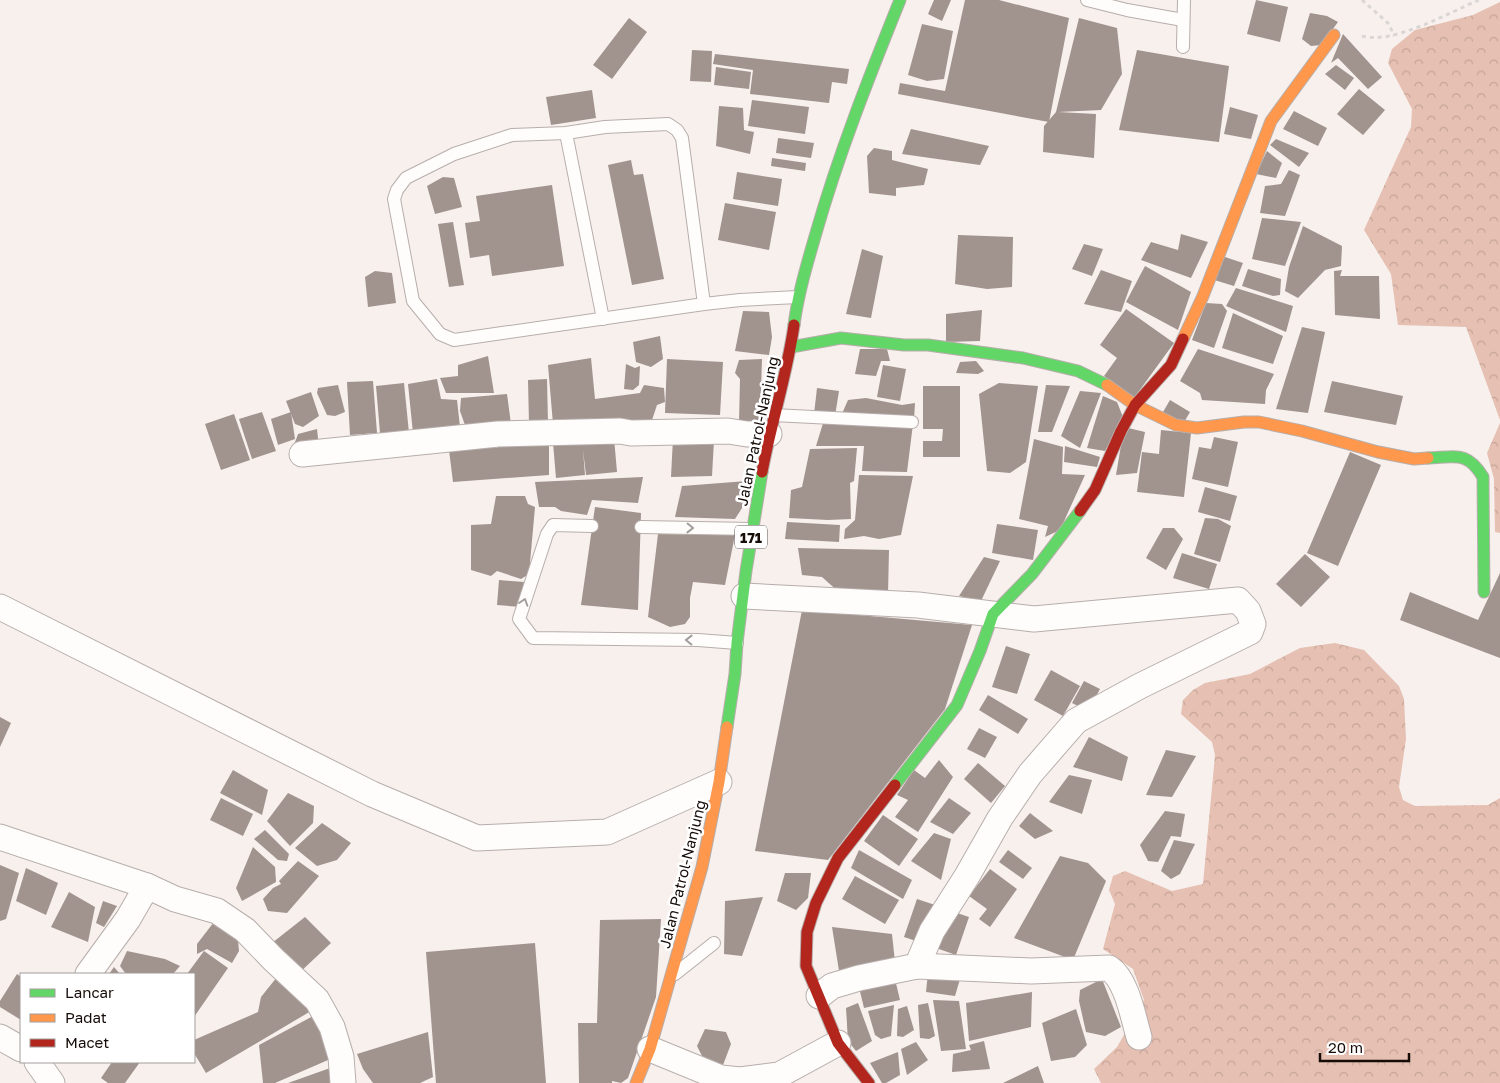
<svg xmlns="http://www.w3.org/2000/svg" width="1500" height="1083" viewBox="0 0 1500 1083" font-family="'Golos Text',sans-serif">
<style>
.forest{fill:url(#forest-crowns)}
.building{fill:#a1938e}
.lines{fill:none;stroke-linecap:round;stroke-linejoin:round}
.lane-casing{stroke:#b7aeab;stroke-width:14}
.street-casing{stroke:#b7aeab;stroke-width:27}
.fast-casing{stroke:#b7aeab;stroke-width:13}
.slow-casing{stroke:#b7aeab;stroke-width:13}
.jam-casing{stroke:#b7aeab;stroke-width:13}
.path{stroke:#d9d6d5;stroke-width:3;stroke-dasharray:4 4;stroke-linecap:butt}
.lane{stroke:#fefdfc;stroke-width:12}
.street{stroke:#fefdfc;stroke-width:25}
.fast{stroke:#63d668;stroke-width:11}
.slow{stroke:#ff974d;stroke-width:11}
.jam{stroke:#b3261e;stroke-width:11}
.oneway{stroke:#a19d9a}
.labels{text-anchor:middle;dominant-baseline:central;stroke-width:5;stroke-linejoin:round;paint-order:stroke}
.shield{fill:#fff;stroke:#5c5552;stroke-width:1}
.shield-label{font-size:14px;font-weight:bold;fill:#160c08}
.street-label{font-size:15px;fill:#160c08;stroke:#fff}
</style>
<defs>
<pattern id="forest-crowns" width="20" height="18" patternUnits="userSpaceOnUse" patternTransform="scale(1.25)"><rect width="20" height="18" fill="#e6c0b2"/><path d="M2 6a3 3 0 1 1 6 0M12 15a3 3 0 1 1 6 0" fill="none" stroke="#c5a498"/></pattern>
</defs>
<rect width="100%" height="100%" fill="#f7f0ed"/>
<g class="forest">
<path d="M1500,2V420L1466,327L1398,325L1391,274L1364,230L1411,127L1412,109L1388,63L1392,49L1415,30L1473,15Z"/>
<path d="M1500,423V533L1495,532L1494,479L1487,453Z"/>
<path d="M1335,643L1364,650L1399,686L1404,699L1406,739L1399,787L1403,800L1415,806L1488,805L1500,798V1083H1101L1094,1069L1117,1047L1144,1000L1133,969L1103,949L1115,904L1109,890L1113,876L1125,871L1172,891L1203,884L1215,755L1212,742L1181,714L1183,700L1193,690L1205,683L1250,674L1300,648Z"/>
</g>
<g class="building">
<path d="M934,0H951L942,21L928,14Z"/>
<path d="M965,0H999L1069,18L1049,122L898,94L900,83L945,91Z"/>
<path d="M1256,0L1288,7L1280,42L1247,34Z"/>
<path d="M1310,13L1327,16L1338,22L1321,45L1311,46L1302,39Z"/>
<path d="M629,18L647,32L612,79L593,65Z"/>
<path d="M1079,18L1117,28L1122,74L1101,110L1058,112L1096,114L1094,158L1043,152L1044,126L1056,112Z"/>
<path d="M922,24L953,31L944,79L927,81L908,75Z"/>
<path d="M1343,34L1382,77L1368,89L1338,58L1331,63Z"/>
<path d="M692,50L712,51L711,82L690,81Z"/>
<path d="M1137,50L1229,66L1219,142L1119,130Z"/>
<path d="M715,54L849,69L847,84L832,82L829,103L750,94L753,70L713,64Z"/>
<path d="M1336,65L1354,78L1345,90L1325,74Z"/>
<path d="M716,67L751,72L749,89L714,85Z"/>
<path d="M1359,89L1385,110L1363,135L1337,114Z"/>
<path d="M592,90L596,118L551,125L546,97Z"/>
<path d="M752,100L809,107L805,134L748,126Z"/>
<path d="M719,106L743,108L744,130L754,132L750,154L716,146Z"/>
<path d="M1230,107L1258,115L1251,139L1224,134Z"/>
<path d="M1294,111L1327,128L1318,146L1283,129Z"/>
<path d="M911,129L989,146L980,165L902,154Z"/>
<path d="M778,138L814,143L811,158L776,153Z"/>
<path d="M1276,139L1309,153L1299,167L1270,145Z"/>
<path d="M874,148L892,151V160L928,169L924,185L896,188V196L869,193L867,156Z"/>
<path d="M1267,151L1282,163L1276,178L1256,174Z"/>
<path d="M772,158L806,163L805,171L771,166Z"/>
<path d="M631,160L634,175L643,174L664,279L632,285L608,165Z"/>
<path d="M1289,170L1300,175L1285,216L1260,213L1265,186L1281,184Z"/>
<path d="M737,172L782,179L778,206L733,199Z"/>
<path d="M443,177L454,178L462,207L435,214L427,186Z"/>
<path d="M552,185L564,266L492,276L489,255L470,258L465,223L480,221L476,196Z"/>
<path d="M725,203L776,212L769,250L718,240Z"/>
<path d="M1262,218L1301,222L1285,266L1252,259Z"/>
<path d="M453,222L464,285L449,287L438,224Z"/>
<path d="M1303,226L1342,246L1341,266L1325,270L1298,298L1285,291L1289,267Z"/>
<path d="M1181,234L1208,242L1191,278L1141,260L1151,242L1178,250Z"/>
<path d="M958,235L1013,237L1012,287L987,289L955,284Z"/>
<path d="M1084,244L1103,249L1092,276L1072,269Z"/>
<path d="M862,249L883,256L871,318L846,314Z"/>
<path d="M1219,255L1243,263L1234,286L1211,279Z"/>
<path d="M1145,266L1191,292L1178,330L1126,302Z"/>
<path d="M1248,269L1281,279L1280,295L1273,296L1242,286Z"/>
<path d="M1101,270L1132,281L1121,312L1084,304Z"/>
<path d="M1342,270L1340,276H1379L1380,319L1335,315L1334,271Z"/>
<path d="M375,271L392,273L396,303L368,307L365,277Z"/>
<path d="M1236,288L1293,306L1286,332L1226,306Z"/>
<path d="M1206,303L1222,304L1227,311L1214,348L1192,340Z"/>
<path d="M1126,309L1174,343L1134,398L1104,376L1117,358L1100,345Z"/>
<path d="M982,310L980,341L946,342V314Z"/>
<path d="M743,311L769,312L772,337L769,355L735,351Z"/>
<path d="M1233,313L1283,336L1273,364L1222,348Z"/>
<path d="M1302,327L1325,332L1308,413L1276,409Z"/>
<path d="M660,336L663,359L651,367L636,362L633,342Z"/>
<path d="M860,349H887L890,361H881L876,376L855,374Z"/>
<path d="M1198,349L1274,374L1266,390L1265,404L1202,400L1200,393L1180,381Z"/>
<path d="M488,356L494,393H446L440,378L458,376V365Z"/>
<path d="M591,358L595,399L640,393L644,385L664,388L665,402L657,405L651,423L553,424L548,365Z"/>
<path d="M667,359L723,362L720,415L665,413Z"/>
<path d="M762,359L760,422L739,423L740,379L735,373L739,360Z"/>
<path d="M976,361L984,371L978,374L956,373L960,362Z"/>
<path d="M626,364L635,368L640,366L639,385L633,390L624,389Z"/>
<path d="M883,365L906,369L900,401L877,397Z"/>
<path d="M437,379L441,399L457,400L460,427L413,433L408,384Z"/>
<path d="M547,379L548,423L529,424L528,380Z"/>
<path d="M373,381L377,433L350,435L347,382Z"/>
<path d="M1332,381L1403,396L1396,425L1324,412Z"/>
<path d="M404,383L409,433H380L376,386Z"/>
<path d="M999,383L1038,386L1026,462L1010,473L987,471L979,394Z"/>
<path d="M338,385L345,412L335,416L327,415L317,393L318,388Z"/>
<path d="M1046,385L1070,386L1052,432H1038Z"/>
<path d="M923,386H960V457H923V441H942L943,429H923Z"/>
<path d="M817,388L839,391L835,416L814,414Z"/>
<path d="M1080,391L1101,393L1080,448L1061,436Z"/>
<path d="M311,392L319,416L303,427L295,424L286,401Z"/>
<path d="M507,394L511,424L466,428L460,411L461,398Z"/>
<path d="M1103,396L1117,402L1123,417L1105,451L1087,448Z"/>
<path d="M866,398L902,405L915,403L914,420L841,416L848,400Z"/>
<path d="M1170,400L1190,412L1183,424L1163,412Z"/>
<path d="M262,412L276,451L252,459L239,419Z"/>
<path d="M291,412L295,439L278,445L271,419Z"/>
<path d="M234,414L250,460L221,470L205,424Z"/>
<path d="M824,420L913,424L907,472L862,471L864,446H816Z"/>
<path d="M1124,427L1145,432L1137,473L1116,475Z"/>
<path d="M317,429L319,447L296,449L294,445L298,434Z"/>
<path d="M1161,430L1191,433L1184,497L1137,492L1142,452L1159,454Z"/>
<path d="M1214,437L1238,442L1228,487L1192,479L1199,447L1211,449Z"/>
<path d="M500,438L549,439V475L453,482L448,442L487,445L497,448Z"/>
<path d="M614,438L617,472L586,475L583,450L585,475L556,478L553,443Z"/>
<path d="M673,438L714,440L712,476L671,477Z"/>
<path d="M1034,439L1063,447L1062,474L1085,475L1060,530L1045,537L1048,526L1019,519Z"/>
<path d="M1065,446L1100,457L1097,467L1064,462Z"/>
<path d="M857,448L854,481L850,483L851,519L828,520L789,518L791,490L802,487L810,449Z"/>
<path d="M1350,452L1381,465L1338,566L1307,553Z"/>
<path d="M859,475L913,476L901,535L879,539L864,536L844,539L845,529L855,520Z"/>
<path d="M643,477L638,503L592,500L587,515L561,511L555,507H539L535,482Z"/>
<path d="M747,481L751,494L735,519L675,517L682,486Z"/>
<path d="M1205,487L1237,496L1230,521L1198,512Z"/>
<path d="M496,496H525L528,504L535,507L529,574L521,579L497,571L491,576L471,570V525L491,524Z"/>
<path d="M595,507L641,513L638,610L581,605Z"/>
<path d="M1205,518L1218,519L1231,526L1220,562L1194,554Z"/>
<path d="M787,522L840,525L839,542L785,539Z"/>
<path d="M997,524L1038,530L1033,560L992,553Z"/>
<path d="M1163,528H1174L1183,539L1166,570L1146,558Z"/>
<path d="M658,534L735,535L725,585L693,582L690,598V617L685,624L670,627L648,617Z"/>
<path d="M798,548L889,550L888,594H841L822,577L802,575Z"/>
<path d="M1182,553L1217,564L1209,589L1173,578Z"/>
<path d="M1305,554L1330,577L1301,607L1276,584Z"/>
<path d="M984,557L1000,561L981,601L959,596Z"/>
<path d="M1500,573V658L1400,620L1410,592L1478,620Z"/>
<path d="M499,580L524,582L522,607L497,605Z"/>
<path d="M802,610L972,625L945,709L828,860L755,851Z"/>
<path d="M1006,646L1030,654L1017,694L992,687Z"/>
<path d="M1051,670L1080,686L1063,716L1034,700Z"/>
<path d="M1084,681L1100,689L1088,711L1072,703Z"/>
<path d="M988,695L1028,719L1018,734L979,710Z"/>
<path d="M0,717L11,723L0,747Z"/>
<path d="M979,728L997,737L985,758L967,749Z"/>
<path d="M1089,737L1128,757L1122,781L1073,767Z"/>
<path d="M1166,750L1196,756L1172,797L1146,795Z"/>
<path d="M939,760L953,777L918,832L895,817L908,800L897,795L914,770L925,778Z"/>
<path d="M978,763L1005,786L991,803L964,779Z"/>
<path d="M233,770L268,790L262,815L220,793Z"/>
<path d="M1069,775L1092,780L1082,814L1049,802Z"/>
<path d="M288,793L314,806L313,823L290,846L267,821Z"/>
<path d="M221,798L253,814L243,836L210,820Z"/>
<path d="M949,798L971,813L953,834L930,822Z"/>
<path d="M1165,811L1185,814L1181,837L1171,836L1158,862L1148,861L1140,845Z"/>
<path d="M1030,813L1053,831L1035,839L1019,826Z"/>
<path d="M883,815L918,839L899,866L864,841Z"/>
<path d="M322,823L351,843L337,860L317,866L295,848Z"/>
<path d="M265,830L289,854L287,861L278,860L254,839Z"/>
<path d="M934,833L951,839L941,880L911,861Z"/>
<path d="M1174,840L1195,844L1180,874L1171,879L1161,871Z"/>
<path d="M253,847L275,867L276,882L242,901L236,888Z"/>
<path d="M859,850L912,880L903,899L851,868Z"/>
<path d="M1008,850L1032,868L1023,879L999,862Z"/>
<path d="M1060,856L1088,863L1106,881L1073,960L1014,938Z"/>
<path d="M298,861L319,876L287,913L268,911L263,899L273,888L281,884L279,881Z"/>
<path d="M0,865L19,873L6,919L0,921Z"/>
<path d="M26,868L58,883L46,915L16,901Z"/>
<path d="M990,869L1017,889L990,927L979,919L987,909L969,896Z"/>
<path d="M785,873H811L808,898L796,910L777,901Z"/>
<path d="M855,876L899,900L885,924L842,899Z"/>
<path d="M69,892L95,907L88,942L51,927Z"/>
<path d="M763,897L742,956L724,954L725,901Z"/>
<path d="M917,899L935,905L922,943L904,937Z"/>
<path d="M103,901L117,906L104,927L96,923Z"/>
<path d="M948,910L969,917L956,955L936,948Z"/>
<path d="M305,917L331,943L298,974L272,943Z"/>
<path d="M661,919L656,997L628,1078L621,1083L612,1081V1083H579L578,1023H597L600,920Z"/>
<path d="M214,922L238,940L239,951L232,963L207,949L197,954V944Z"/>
<path d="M832,927L892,934L895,962L840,977Z"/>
<path d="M535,943L546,1083H436L426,952Z"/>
<path d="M127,951L165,959L180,966L173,974H126L120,966Z"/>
<path d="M204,951L228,968L194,1017V974H187Z"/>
<path d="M114,967L120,974H109Z"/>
<path d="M928,973L960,979L955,996L926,992Z"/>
<path d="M17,974L21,977V1020L0,1007V1001Z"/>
<path d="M894,975L900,1000L864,1008L858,983Z"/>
<path d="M277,977L311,1011L206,1073L194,1053V1040L258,1012L261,997Z"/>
<path d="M1102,979L1121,1027L1105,1036L1086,1032L1079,1001L1080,990Z"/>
<path d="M1032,992L1031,1027L969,1041L966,1003Z"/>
<path d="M933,1000L959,1001L966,1049L941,1051Z"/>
<path d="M858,1003L872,1041L856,1051L848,1041L846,1008Z"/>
<path d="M928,1003L935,1036L929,1039L920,1038L918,1005Z"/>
<path d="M894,1005L891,1036L881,1039L875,1035L868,1011Z"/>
<path d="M907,1006L914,1030L903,1037L897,1036L898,1009Z"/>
<path d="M1076,1009L1087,1045L1075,1057L1051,1061L1042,1023Z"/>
<path d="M315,1015L335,1057L275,1083H263L259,1045Z"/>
<path d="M705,1029L726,1032L731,1044L723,1065L702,1056L697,1046Z"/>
<path d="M428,1032L433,1077L420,1083H373L363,1069L357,1054Z"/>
<path d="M984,1041L990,1069L952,1072L953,1054L971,1050L969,1045Z"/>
<path d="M916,1042L928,1060L907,1075L901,1049Z"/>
<path d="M898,1052L900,1075L886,1083H882L870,1063Z"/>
<path d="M112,1062H140L125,1083H108L101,1078Z"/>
<path d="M1038,1066L1044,1083H1003Z"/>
<path d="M333,1067L334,1083H288Z"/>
</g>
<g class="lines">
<g class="lane-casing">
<g id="lane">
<path d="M1087,0L1127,10L1183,20"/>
<path d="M1183,47L1184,0"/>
<path d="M566,133L603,319"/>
<path d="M704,304L682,138L677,130L668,124L605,127L566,133L512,135L454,154L406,178L397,190L394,199L413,301L440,334L454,340L704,304L740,300L798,297"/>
<path d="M773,415L912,422"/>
<path d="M592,526L553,525L547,534L519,619L533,638L698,640L737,643"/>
<path d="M641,527L752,529"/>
<path d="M675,974L714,943"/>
</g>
</g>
<g class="street-casing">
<g id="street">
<path d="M302,454L498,434L620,431L631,433L728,431L747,434H769"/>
<path d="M744,596L918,605L1034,619L1238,600L1248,611L1253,624L1250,632L1140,686L1076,721L1030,774L1000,818L967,876L932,931L917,966L859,978L832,986L819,996"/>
<path d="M0,607L372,794L477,838L607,832L719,782"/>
<path d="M0,837L147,886L175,899L217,911L245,930L273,959L317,1000L332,1027L341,1057L343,1083"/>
<path d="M917,966L1031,971L1109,968C1127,980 1133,1017 1139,1037"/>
<path d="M88,974L128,919L147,886"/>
<path d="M0,1037L21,1049"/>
<path d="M650,1049L721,1078L740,1080L779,1075L838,1043"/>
<path d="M37,1062L52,1083"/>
</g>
</g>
<g class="fast-casing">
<g id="fast">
<path d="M794,325C798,294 807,264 816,233C839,153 869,77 900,0"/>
<path d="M791,347L841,338L904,345H928L1023,358L1078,371L1107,385"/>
<path d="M1428,458C1456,457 1467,451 1483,477L1484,592"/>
<path d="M727,727L735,674L737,643L746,571L762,472"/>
<path d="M895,785L957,705L980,651L993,614L1032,574L1080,511"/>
</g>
</g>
<g class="slow-casing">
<g id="slow">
<path d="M1183,339L1203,296L1271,121L1334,35"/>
<path d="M1107,385L1135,405L1176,425L1197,428L1244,422H1259L1302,431L1378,452L1414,459L1428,458"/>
<path d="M636,1083L650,1049L702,867L719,782L727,727"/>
</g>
</g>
<g class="jam-casing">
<g id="jam">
<path d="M762,472C771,423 787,375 794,325"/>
<path d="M1080,511L1095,490L1121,431L1135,405L1171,365L1183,339"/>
<path d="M869,1083L838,1043L806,966L807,932L816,903L838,858L895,785"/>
</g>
</g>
<g class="path">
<path d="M1362,0L1389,24L1394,36"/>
<path d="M1362,36C1393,45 1450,12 1479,0"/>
</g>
<use href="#lane" class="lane"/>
<use href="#street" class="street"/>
<use href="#fast" class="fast"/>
<use href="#slow" class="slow"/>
<use href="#jam" class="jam"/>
</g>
<defs><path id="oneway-chevron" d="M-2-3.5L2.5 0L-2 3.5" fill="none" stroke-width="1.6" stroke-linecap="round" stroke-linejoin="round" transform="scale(1.25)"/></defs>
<g class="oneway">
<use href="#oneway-chevron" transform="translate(690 528) rotate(1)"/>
<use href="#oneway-chevron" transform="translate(524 602) rotate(-72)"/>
<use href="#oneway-chevron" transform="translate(689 640) rotate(-179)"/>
</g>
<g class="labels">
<rect class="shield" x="735" y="525.5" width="32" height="23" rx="4"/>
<g class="shield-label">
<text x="751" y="537">171</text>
</g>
<g class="street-label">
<text transform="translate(757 431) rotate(-78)">Jalan Patrol-Nanjung</text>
<text transform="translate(682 874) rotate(-76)">Jalan Patrol-Nanjung</text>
</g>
</g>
<rect x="20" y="973" width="175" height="90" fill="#ffffff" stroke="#a29e9c"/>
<rect x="30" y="989" width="25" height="8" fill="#63d668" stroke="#a29e9c"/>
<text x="65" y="998" font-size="15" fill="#160c08">Lancar</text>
<rect x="30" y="1014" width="25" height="8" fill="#ff974d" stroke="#a29e9c"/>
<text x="65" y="1023" font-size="15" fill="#160c08">Padat</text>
<rect x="30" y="1039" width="25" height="8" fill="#b3261e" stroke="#a29e9c"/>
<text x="65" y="1048" font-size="15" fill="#160c08">Macet</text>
<path d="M1320 1053v8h89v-8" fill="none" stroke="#160c08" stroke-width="2.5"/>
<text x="1328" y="1053" font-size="15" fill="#160c08" stroke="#ffffff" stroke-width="4" paint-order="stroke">20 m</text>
</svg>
